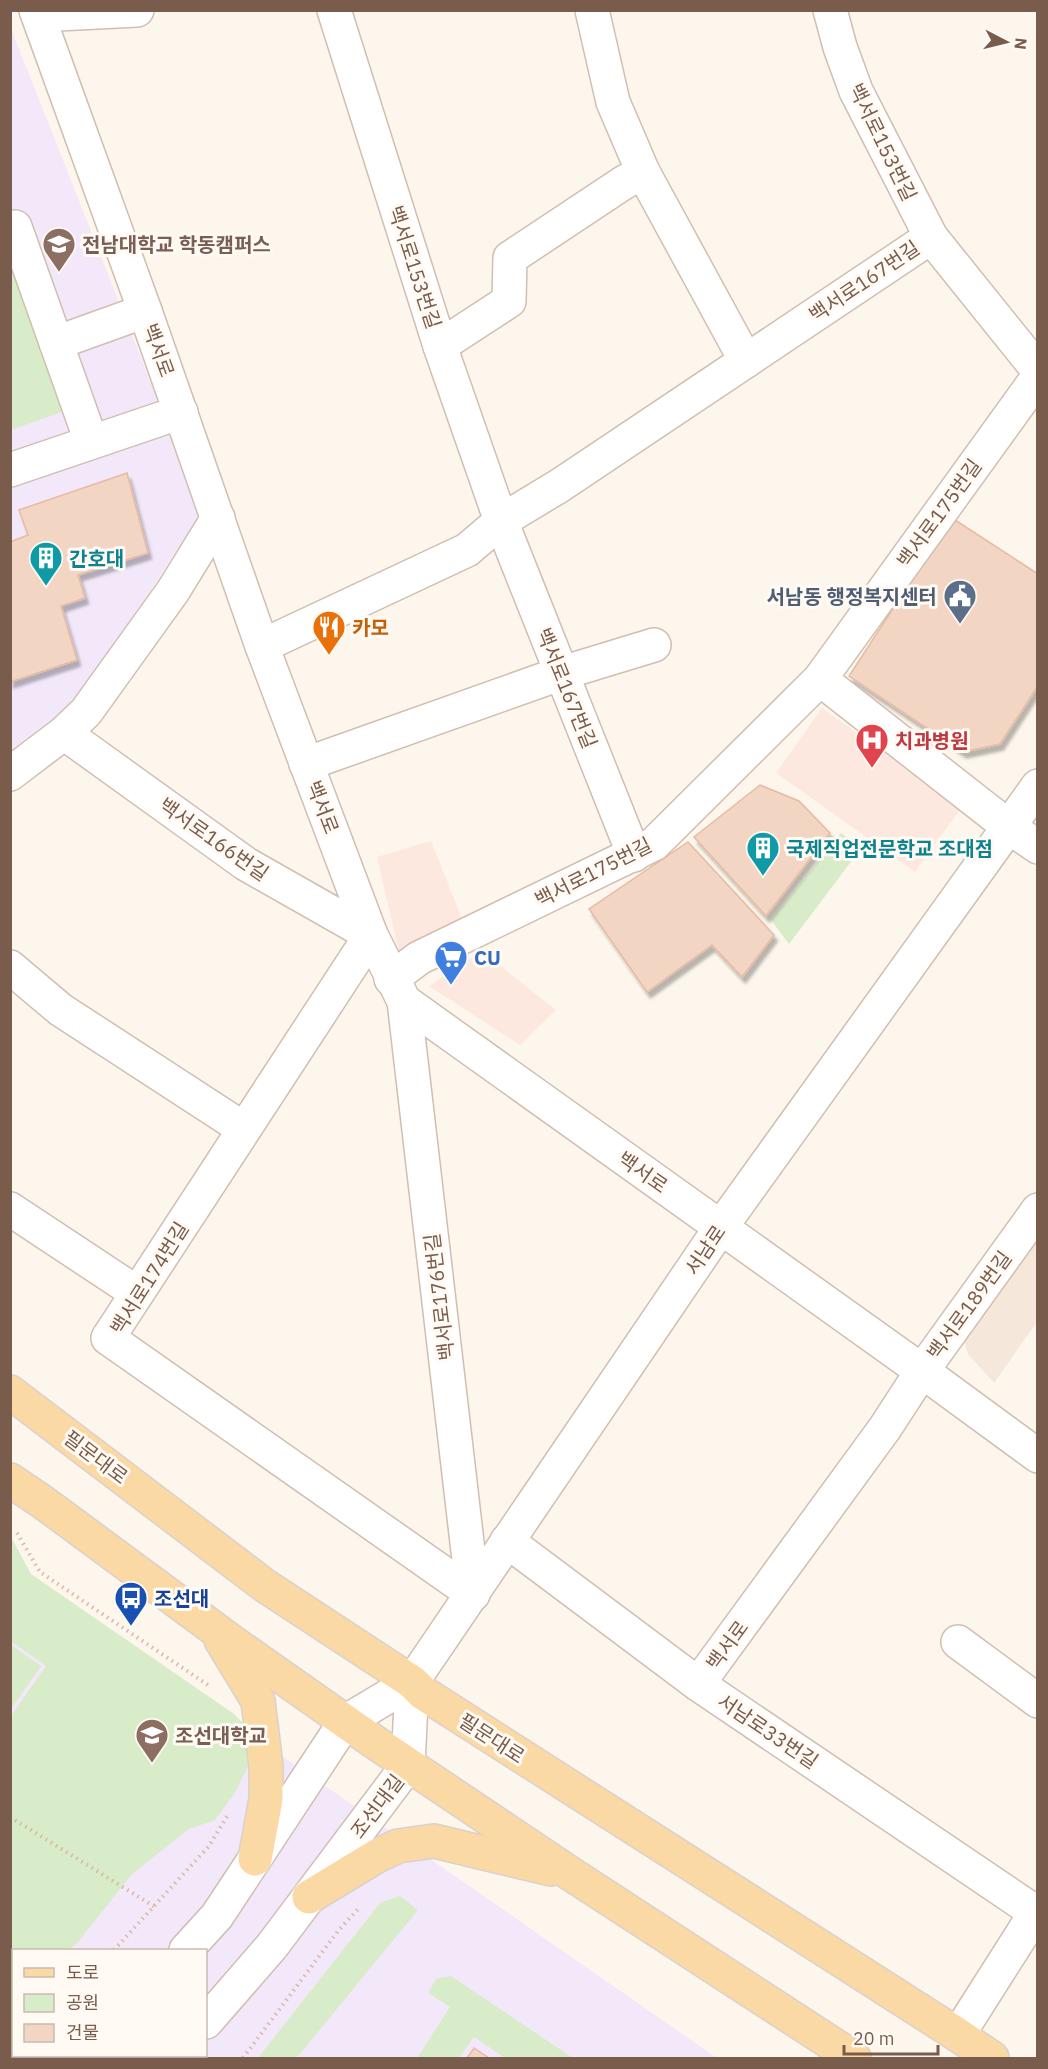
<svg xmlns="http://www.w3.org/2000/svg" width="1048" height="2069" viewBox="0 0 1048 2069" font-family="'IBM Plex Sans','Noto Sans KR',sans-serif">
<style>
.residential{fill:#f5e8da}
.commercial{fill:#fde8e0}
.education{fill:#f3e8fa;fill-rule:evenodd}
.green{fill:#d8ecc9}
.building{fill:#f3d5c3;stroke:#e6bba3;stroke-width:1.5;filter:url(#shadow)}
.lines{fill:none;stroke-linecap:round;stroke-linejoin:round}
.minor-casing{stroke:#d1beb0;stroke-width:36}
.major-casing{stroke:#dad1cd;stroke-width:36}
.path{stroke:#d9b8a5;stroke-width:4;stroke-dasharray:1.5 4.5;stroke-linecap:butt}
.minor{stroke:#fff;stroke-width:33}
.major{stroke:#fbd9a5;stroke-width:33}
.labels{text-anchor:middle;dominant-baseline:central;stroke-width:6;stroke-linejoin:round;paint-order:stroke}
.street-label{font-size:20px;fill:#7a5c4d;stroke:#fffaf3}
.education-label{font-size:20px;font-weight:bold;fill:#785e54;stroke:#fffaf3;text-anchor:start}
.culture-label{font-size:20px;font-weight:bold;fill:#0d838f;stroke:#fffaf3;text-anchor:start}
.service-label{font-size:20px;font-weight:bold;fill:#4e5e75;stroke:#fffaf3;text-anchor:end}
.food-label{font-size:20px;font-weight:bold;fill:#c56008;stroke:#fffaf3;text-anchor:start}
.health-label{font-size:20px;font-weight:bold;fill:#be3a42;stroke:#fffaf3;text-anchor:start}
.shop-label{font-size:20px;font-weight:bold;fill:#366cbe;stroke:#fffaf3;text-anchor:start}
.transit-label{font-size:20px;font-weight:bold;fill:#164399;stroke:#fffaf3;text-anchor:start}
</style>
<defs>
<filter id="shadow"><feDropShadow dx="3.5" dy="6" stdDeviation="1.5" flood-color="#0004"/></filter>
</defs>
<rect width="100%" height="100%" fill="#fdf6ec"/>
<path class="residential" d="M1037,1224V1322L994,1383L968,1354L961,1329Z"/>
<g class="commercial">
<path d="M822,708L962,807L915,872L776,773Z"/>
<path d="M431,841L464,924L399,952L377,857Z"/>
<path d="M482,951L556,1010L520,1045L429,986Z"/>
</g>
<g class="education">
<path d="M10,26L205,520L177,549L83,697L11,759Z"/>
<path d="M10,1556L24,1577L717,2058H11ZM14,1950H206V2056H14Z"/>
</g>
<g class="green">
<path d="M12,265L62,412L11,430L10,266Z"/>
<path d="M841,833L862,847L789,944L771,920Z"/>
<path d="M10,1535L31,1574L234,1714L245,1725L250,1762L234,1794L215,1820L189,1829L132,1874L78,1942L68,1950H14V2012L11,2013V1716L46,1666L11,1641Z"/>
<path d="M11,1645L41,1666L11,1709Z"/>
<path d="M400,1896L418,1910L299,2055L295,2058H258L380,1903Z"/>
<path d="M451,1976L573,2058H505L474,2037L459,2058H417L450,2007L428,1993L436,1979Z"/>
</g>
<g class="building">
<path d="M127,473L148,553L78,575L85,598L61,606L77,660L10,682V542L28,535L19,510Z"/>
<path d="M952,518L1038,574V686L1000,744L963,752L849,676Z"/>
<path d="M760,785L799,801L830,833L766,916L694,837Z"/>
<path d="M688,842L774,935L742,977L712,945L647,992L589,909Z"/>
<path d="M474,2048L489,2058H467Z"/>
</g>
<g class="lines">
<g class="minor-casing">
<g id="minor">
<path d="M36,10L145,311L262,646L371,935L404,1001L922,1371L1038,1456"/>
<path d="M334,10L440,346L501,521L634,855"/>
<path d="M592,10L613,102L643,172L746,361"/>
<path d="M830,10L840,47L856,91L931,237L1038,370"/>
<path d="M38,15L137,10"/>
<path d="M10,229L15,227L91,441"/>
<path d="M56,343L145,311"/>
<path d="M440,346L509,301L510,258L623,183L643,172"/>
<path d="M10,470L181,412"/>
<path d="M262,646L467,550L501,521L559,486L931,237"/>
<path d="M820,679L1009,827L1038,847"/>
<path d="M64,733L246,864L371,935L108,1338L473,1594"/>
<path d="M306,764L562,673L654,645"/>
<path d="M10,774L64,733L86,712L173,591L218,518"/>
<path d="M10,967L61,1010L244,1129"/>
<path d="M391,979L419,958L654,844L820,679L1038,377"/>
<path d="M404,1001L473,1594"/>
<path d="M10,1209L137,1293"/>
<path d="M507,1541L698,1684L1035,1912"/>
<path d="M958,1642L1038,1701"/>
<path d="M698,1684L885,1428L922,1371L1038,1210"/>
<path d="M186,1950L217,1916L345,1722L412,1682L721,1227L1038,786"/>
<path d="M206,2022L272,1946L408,1765L412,1682"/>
<path d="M958,2035L1038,1909"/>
<path d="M50,2058L55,2056"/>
<path d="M174,2058L177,2056"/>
</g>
</g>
<g class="major-casing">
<g id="major">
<path d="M10,1392L264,1585L412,1682L423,1693L958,2035L992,2058"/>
<path d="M10,1480L44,1503L235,1644L373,1741L571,1874L854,2058"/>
<path d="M221,1640L258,1701L266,1766V1799L255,1859"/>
<path d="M309,1897L375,1857L398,1846L434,1841L551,1869"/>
</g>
</g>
<g class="path">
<path d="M17,1533L40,1572L211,1687"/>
<path d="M10,1817L155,1907"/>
<path d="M114,1950L209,1846L229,1813"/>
<path d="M10,2026L14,2024"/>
<path d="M243,2058L338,1931L359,1908"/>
</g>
<use href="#minor" class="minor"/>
<use href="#major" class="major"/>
</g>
<defs>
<g id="university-pin" transform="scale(1.725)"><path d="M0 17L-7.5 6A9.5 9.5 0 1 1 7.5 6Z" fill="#8d6e63" stroke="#fffaf3"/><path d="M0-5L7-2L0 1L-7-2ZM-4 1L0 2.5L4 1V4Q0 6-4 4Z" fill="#fff"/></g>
<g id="building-pin" transform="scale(1.725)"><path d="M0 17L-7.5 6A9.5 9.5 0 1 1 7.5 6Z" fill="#0f9aa8" stroke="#fffaf3"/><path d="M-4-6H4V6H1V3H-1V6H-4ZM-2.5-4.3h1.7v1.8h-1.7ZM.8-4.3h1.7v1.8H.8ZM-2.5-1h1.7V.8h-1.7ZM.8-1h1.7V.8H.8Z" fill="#fff"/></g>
<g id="civic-pin" transform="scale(1.725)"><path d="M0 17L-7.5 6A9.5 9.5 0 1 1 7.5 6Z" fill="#5c6f8a" stroke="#fffaf3"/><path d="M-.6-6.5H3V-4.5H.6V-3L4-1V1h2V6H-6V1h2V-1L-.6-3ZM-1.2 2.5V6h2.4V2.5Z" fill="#fff"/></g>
<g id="restaurant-pin" transform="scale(1.725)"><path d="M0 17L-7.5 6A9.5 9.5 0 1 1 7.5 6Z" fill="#e8710a" stroke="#fffaf3"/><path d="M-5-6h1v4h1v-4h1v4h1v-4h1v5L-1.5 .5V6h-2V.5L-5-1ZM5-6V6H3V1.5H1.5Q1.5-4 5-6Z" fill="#fff"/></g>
<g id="hospital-pin" transform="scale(1.725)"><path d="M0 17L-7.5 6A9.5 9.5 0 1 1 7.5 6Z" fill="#e0444e" stroke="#fffaf3"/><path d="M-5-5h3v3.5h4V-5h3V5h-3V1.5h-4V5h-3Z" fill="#fff"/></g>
<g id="supermarket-pin" transform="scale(1.725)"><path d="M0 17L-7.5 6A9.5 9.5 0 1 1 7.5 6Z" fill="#3f7fe0" stroke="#fffaf3"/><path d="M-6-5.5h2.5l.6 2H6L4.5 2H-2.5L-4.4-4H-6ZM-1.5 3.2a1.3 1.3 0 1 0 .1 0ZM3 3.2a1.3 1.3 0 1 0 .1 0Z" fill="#fff"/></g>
<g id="bus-pin" transform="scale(1.725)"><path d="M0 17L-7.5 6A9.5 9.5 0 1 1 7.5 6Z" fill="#1a4fb4" stroke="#fffaf3"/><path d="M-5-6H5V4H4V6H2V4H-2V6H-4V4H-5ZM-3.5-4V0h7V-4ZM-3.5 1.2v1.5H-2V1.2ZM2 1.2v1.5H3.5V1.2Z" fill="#fff"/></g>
</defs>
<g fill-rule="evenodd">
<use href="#university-pin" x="59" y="244"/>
<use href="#building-pin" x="46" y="558"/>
<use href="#civic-pin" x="960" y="596"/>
<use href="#restaurant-pin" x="329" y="627"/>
<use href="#hospital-pin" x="872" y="740"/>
<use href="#building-pin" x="763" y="848"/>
<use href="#supermarket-pin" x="451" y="957"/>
<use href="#bus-pin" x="131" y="1598"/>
<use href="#university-pin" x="152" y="1735"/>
</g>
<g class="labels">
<g class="street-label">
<text transform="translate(883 142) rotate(64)">백서로153번길</text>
<text transform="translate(415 267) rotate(72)">백서로153번길</text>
<text transform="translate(864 281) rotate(-34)">백서로167번길</text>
<text transform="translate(159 350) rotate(70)">백서로</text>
<text transform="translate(939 513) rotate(-54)">백서로175번길</text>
<text transform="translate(567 688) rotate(68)">백서로167번길</text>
<text transform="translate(323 807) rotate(69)">백서로</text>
<text transform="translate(214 839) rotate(35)">백서로166번길</text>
<text transform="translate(593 872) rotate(-27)">백서로175번길</text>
<text transform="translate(643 1172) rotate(35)">백서로</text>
<text transform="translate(705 1250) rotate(-56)">서남로</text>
<text transform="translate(149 1278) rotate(-58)">백서로174번길</text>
<text transform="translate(439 1297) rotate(-97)">백서로176번길</text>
<text transform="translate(969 1305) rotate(-54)">백서로189번길</text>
<text transform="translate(96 1457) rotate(37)">필문대로</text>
<text transform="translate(727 1645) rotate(-54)">백서로</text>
<text transform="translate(768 1731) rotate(34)">서남로33번길</text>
<text transform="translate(492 1738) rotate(33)">필문대로</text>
<text transform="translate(377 1806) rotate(-53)">조선대길</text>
</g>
<g class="education-label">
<text x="82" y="244">전남대학교 학동캠퍼스</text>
<text x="175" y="1735">조선대학교</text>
</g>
<g class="culture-label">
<text x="69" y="558">간호대</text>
<text x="786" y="848">국제직업전문학교 조대점</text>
</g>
<g class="service-label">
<text x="937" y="596">서남동 행정복지센터</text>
</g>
<g class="food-label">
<text x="352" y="627">카모</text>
</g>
<g class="health-label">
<text x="895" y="740">치과병원</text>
</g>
<g class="shop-label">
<text x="474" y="957">CU</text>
</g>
<g class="transit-label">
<text x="154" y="1598">조선대</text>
</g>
</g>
<rect width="1048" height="2069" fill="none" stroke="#7a5c4d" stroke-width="24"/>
<rect x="12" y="1949" width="195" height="108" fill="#fffaf3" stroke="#cabbb1" stroke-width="1.5"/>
<rect x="24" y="1968" width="30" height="9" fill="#fbd9a5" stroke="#cabbb1" stroke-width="1.5"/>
<text x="66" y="1979" font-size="18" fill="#7a5c4d">도로</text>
<rect x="24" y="1994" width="30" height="18" fill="#d8ecc9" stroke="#cabbb1" stroke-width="1.5"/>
<text x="66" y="2009" font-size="18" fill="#7a5c4d">공원</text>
<rect x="24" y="2024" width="30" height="18" fill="#f3d5c3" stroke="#cabbb1" stroke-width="1.5"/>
<text x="66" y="2039" font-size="18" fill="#7a5c4d">건물</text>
<g transform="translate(1006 42) rotate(97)" stroke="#fffaf3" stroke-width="4.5" paint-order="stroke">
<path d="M0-4.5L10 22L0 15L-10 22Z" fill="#7a5c4d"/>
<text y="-9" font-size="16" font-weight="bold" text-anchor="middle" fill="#7a5c4d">N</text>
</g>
<path d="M844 2045v9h94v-9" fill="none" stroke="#7a5c4d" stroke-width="3"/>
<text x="853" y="2045" font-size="18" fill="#7a5c4d" stroke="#fffaf3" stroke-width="4.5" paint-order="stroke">20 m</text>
</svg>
